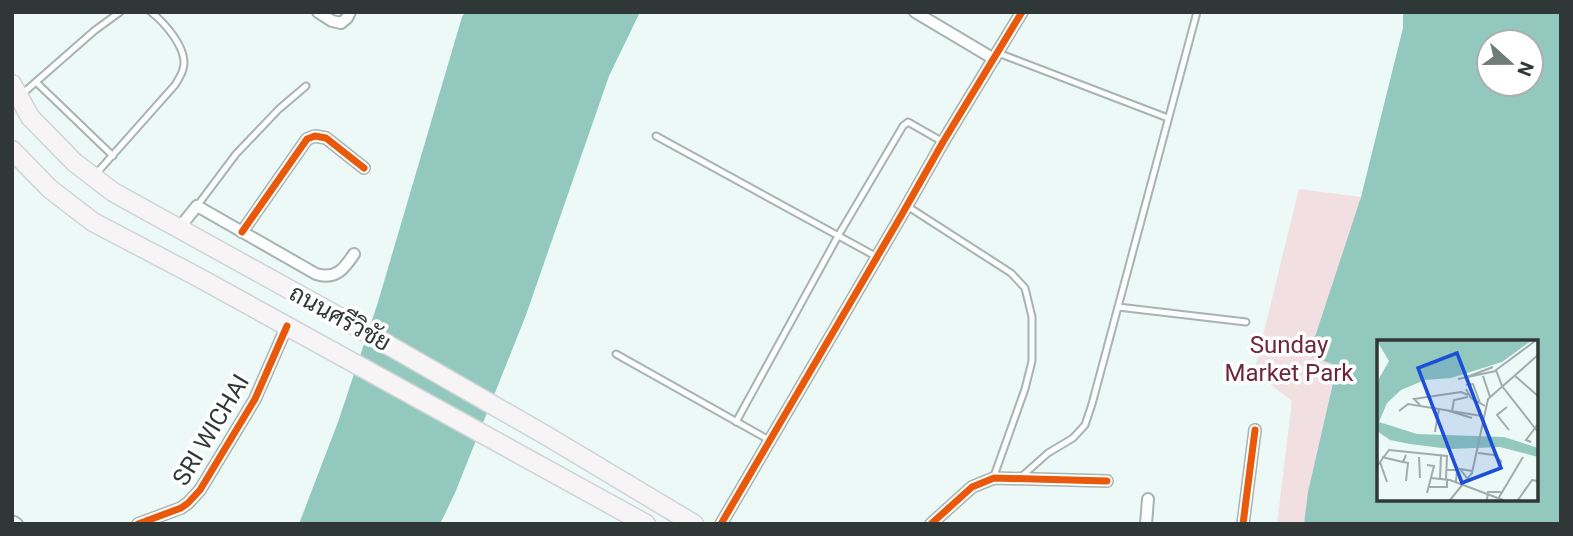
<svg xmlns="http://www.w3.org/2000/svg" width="1573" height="536" viewBox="0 0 1573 536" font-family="Roboto,Sarabun,sans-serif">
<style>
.green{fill:#f1dfe2}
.water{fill:#92c8bd;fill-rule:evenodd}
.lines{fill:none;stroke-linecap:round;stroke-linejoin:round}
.lane-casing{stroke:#a9b3b0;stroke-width:9}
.street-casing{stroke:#a9b3b0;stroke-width:14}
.primary-casing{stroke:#ced5d4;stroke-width:21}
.lane{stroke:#fcfefe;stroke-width:5}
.street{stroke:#fcfefe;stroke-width:10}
.primary{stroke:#f6f4f4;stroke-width:18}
.cycleway-casing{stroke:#fff;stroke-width:11}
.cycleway{stroke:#e8590c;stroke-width:7}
.labels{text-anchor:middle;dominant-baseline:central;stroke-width:7;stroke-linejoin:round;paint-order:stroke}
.street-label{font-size:24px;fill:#2f3836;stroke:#fff}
.park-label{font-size:24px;fill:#6e263b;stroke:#fff}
.inset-road{fill:none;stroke:#a0aca9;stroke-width:2}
.view{fill:#1d4ed8;fill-opacity:0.15;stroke:#1d4ed8;stroke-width:3.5}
.inset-edge{fill:none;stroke:#2f3836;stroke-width:3.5}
</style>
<rect width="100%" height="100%" fill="#ecf9f6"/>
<path class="green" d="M1299,189L1361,197L1349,359L1320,524H1277L1292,401L1254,372Z"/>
<g class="water">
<path d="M465,12H640L609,76L526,315L455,493L440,524H299L338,422L378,302L462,17Z"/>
<path d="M1403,12H1561V524H1304L1308,492L1337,366L1309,355L1361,197L1403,28ZM1489,42H1531V84H1489ZM1379,342H1536V499H1379Z"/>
</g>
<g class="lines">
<g class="lane-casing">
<g id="lane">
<path d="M998,53L1168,118"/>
<path d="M36,82L113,156"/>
<path d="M21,95L94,31L120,12"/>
<path d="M656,136L877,257"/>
<path d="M95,175L175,85C178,80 182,74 183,69C189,50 165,23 151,12"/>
<path d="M197,206L236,154L279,109L306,86"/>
<path d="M907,206L1011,273L1025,288L1032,317V361L1025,389L994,476"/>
<path d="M1118,307L1246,322"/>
<path d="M616,354L769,440"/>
<path d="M736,422L838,236L903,126L908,122L943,142"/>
<path d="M1021,477L1048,453L1073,438L1085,425L1092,404L1197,12"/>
</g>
</g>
<g class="street-casing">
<g id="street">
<path d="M318,12L332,21L341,23L347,18L350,12"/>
<path d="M915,12L994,59"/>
<path d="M179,228L197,206L316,274C336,280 344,269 354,254"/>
<path d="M242,232L307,139L315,136L326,138L364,168"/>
<path d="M14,522L17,524"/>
<path d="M138,524L181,508L188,503L200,490L255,399L287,326"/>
<path d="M721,524L901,216L943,142L1022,12"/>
<path d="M931,524L972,487L994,478L1107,481"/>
<path d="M1146,524L1148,499"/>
<path d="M1243,524L1255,430"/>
</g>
</g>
<g class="primary-casing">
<g id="primary">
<path d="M12,84L30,117L74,162L113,192L343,319L547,436L694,524"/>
<path d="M12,150L50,189L93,222L196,276L646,524"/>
</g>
</g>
<use href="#lane" class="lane"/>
<use href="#street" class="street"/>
<use href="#primary" class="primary"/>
<g class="cycleway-casing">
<g id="cycleway">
<path d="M242,232L307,139L315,136L326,138L364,168"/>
<path d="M138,524L181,508L188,503L200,490L255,399L287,326"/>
<path d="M721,524L901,216L943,142L1022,12"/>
<path d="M931,524L972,487L994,478L1107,481"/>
<path d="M1243,524L1255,430"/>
</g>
</g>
<use href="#cycleway" class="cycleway"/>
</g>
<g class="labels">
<g class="street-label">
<text transform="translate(340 318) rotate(29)">ถนนศรีวิชัย</text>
<text transform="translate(211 430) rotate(-59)">SRI WICHAI</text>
</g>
<g class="park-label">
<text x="1289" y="345">Sunday<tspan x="1289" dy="28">Market Park</tspan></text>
</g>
</g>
<g transform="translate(1377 340)">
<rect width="161" height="161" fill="#ecf9f6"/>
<path d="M0,1H154L125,22L74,38L48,40L24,50L10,63L2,82L40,94L127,97L161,108V117L123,107L73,109L33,104L13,100L0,91V42L12,21Z" fill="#92c8bd"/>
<path class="inset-road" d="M158,1L119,30L125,46L161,92M137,35L161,56M106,36L113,57M90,37L116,27M81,39L119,31M89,45L96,44L103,63M89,49L94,58L108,66M43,65L37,59L84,52L91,55M130,67L120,75L132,90M69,70L95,78M22,71L31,64L105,76M75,71L77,60L91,57M58,92L62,69M154,102L149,100L161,84M101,113L117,115L124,121L123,127M5,117L26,122L29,115M42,117L43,138M3,122L10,142M27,122L31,123L29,141M50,125L57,126L50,153M0,126L12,110L70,116L69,139M69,130H80L79,142M54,138L73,140L126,160M63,138L64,116M90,138L83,129L95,131M52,147H70V139M121,159L146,117M73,160L95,133L111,59L161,15M110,160L111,152H124M141,160L155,140L161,141"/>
<path class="view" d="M80,13L124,128L85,143L41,28Z"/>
<rect width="161" height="161" class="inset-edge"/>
</g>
<rect width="1573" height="536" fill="none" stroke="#2f3836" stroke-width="28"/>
<g transform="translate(1510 63) rotate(111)"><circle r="33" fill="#ffffff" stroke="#acafaf" stroke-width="2"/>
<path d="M0-5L12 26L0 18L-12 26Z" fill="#717c79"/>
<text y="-10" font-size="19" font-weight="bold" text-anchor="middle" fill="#2f3836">N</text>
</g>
</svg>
